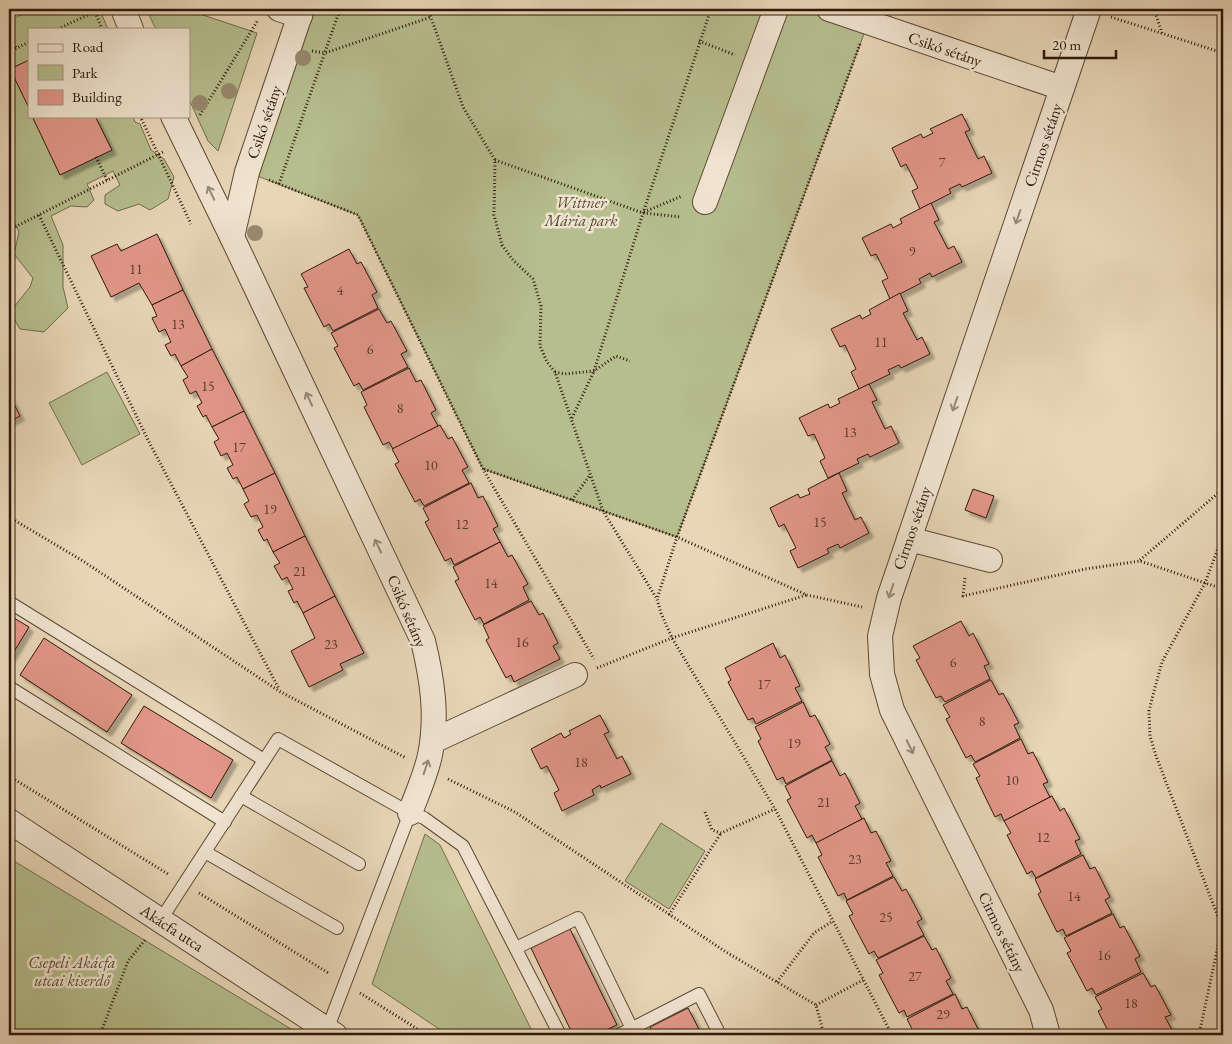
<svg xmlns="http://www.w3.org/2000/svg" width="1232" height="1044" viewBox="0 0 1232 1044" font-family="'EB Garamond',serif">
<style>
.green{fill:#b6be8e;stroke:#726b4c}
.building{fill:#e29789;stroke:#2f180b;filter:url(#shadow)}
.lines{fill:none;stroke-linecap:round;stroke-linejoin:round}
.lane-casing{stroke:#5d4836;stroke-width:14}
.street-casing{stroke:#5d4836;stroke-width:26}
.path{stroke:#2f180b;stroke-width:3;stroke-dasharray:1 2.5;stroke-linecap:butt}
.lane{stroke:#f0e4d0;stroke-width:12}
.street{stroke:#f0e4d0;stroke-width:24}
.tree{fill:#99896e}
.oneway{stroke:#987}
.labels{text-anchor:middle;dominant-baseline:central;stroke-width:5;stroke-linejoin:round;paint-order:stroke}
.number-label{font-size:14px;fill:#5c382a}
.street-label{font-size:16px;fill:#2f180b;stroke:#f0e4d0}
.park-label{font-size:16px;font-style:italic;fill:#584a32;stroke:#f0e4d0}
</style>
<defs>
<filter id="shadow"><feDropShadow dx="4.5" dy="4.5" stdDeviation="1" flood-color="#0004"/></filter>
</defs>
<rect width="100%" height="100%" fill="#e8d6b7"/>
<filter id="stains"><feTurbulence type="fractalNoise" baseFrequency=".004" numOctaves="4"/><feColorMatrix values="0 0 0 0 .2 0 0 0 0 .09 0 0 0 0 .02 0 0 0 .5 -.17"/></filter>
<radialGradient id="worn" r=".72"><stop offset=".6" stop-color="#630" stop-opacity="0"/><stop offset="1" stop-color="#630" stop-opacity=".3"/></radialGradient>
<g class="green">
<path d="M33,9H96L101,13L108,29H29V116H133L135,122L140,124L151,150L164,159L174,177L168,199L150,210L139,204L118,211L105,204V195L120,185L113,171L87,184L94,200L87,207L71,206L51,216L63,245V287L68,308L44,332L20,329L10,312L30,287L33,278L14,254L19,232L14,221L9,223V21Z"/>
<path d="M146,9H185L257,33L218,151L208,141L189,99V29H156Z"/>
<path d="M302,9H829L868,23L677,537L483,469L358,215L247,172Z"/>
<path d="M107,372L140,434L82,465L49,403Z"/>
<path d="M661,823L705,851L669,909L625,881Z"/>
<path d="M425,834L440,845L534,1035H448L372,984Z"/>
<path d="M9,858L301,1035H9Z"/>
</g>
<g class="building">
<path d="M29,60V108L10,69Z"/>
<path d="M962,114L970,130L965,132L978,159L984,156L992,173L962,187L960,184L949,189L951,193L920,209L912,191L918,188L906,164L901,167L892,148L921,134L923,138L933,133L930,129Z"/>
<path d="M32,116H95L112,150L60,175Z"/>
<path d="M931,203L939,220L934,222L948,249L954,246L962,262L932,277L930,273L919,279L921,283L890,299L882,281L888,278L876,254L871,256L862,238L891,224L893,228L902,223L900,219Z"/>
<path d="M157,234L183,290L152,305L139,283L111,297L91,256L117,244L121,251Z"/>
<path d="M349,249L357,264L361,262L377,292L372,295L378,308L333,331L329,324L324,327L304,288L308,287L301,274Z"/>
<path d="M183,290L212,349L181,366L175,354L171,356L165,345L171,342L165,329L159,332L152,318L157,316L152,305Z"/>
<path d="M900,293L908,311L903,313L917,340L922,337L930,354L901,368L899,365L888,370L890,374L859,389L851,372L856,369L845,345L840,347L831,329L860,315L862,319L871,314L869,310Z"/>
<path d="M379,309L387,323L391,321L407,351L401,354L408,367L363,390L359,383L354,386L334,348L338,346L331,333Z"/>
<path d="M212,349L244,411L212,427L206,415L203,417L197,406L202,403L196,391L190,394L183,380L188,377L181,366Z"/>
<path d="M409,368L416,382L421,380L436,410L431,413L438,426L393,449L389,442L383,445L364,407L367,405L361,392Z"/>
<path d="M869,384L877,400L872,402L885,429L891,426L899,443L870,457L868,454L857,459L859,463L828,478L820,461L825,458L814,434L808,436L799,418L828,404L830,408L840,403L838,399Z"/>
<path d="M11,398L20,416L9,422V399Z"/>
<path d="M244,411L275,473L243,489L237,477L233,479L227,468L233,465L227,453L221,456L214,442L219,439L212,427Z"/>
<path d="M440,425L448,439L452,437L468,467L462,470L469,483L424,506L420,499L415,502L395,464L399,462L392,449Z"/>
<path d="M275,473L305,536L273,552L267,539L264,541L258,530L263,527L257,515L251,517L244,504L249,501L243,489Z"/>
<path d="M839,473L847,491L842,493L855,520L861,517L869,533L840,548L838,544L827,549L829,553L798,568L790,551L796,548L784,524L779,527L770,508L798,494L800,498L810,494L808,489Z"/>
<path d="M471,483L478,498L483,496L498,526L493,529L500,542L454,565L451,558L445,561L425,522L429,520L423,508Z"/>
<path d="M973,489L994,496L986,518L965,510Z"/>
<path d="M305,536L335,596L303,613L297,601L294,603L288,591L293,589L287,577L282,580L274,566L280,563L273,552Z"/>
<path d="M500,542L508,557L512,555L528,584L523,587L529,600L484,624L480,617L475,620L455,581L459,579L453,567Z"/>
<path d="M335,596L364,653L340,664L343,670L309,687L291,651L315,638L303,613Z"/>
<path d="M531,601L539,615L543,613L558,643L553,646L560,659L514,682L511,675L506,678L486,640L489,638L483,625Z"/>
<path d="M9,615L29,627L9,660Z"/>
<path d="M961,621L969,636L973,633L989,664L984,666L990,679L945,702L941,696L936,698L916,660L920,658L913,646Z"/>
<path d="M44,638L132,695L107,732L20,675Z"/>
<path d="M773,643L780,658L785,655L800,686L795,688L802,701L756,724L753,718L748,720L728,682L731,680L725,668Z"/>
<path d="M991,680L999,695L1003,693L1019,723L1014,725L1020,738L975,762L971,755L966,758L946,719L950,717L943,705Z"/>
<path d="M803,702L810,717L815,715L830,744L825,747L832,760L786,784L783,777L777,780L758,741L761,739L755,727Z"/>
<path d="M144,706L233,760L211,798L121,743Z"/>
<path d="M600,715L609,732L604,734L617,759L622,756L631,774L601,788L600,785L592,790L594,795L562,811L554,793L559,790L547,766L541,769L531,749L561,733L564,738L571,734L569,731Z"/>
<path d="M1021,739L1028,754L1033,752L1048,782L1043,784L1050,797L1004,821L1001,814L995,817L976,778L980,776L973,764Z"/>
<path d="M832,761L840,776L845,773L860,803L855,806L862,819L816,843L812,835L807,838L787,800L791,798L785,786Z"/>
<path d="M1052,796L1060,811L1064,808L1080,839L1075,841L1081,854L1036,878L1032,871L1027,874L1007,835L1011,833L1004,821Z"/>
<path d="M864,818L871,833L876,831L891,861L886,863L893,876L847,900L844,893L838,896L818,857L822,855L816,843Z"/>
<path d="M1083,855L1090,869L1095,867L1110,897L1105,900L1112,913L1066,936L1063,929L1057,932L1038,894L1041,892L1035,879Z"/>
<path d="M894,877L902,891L906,889L922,919L917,922L924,935L878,958L874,951L869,954L849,916L853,914L846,901Z"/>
<path d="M1113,914L1120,928L1124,926L1140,956L1135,959L1141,972L1096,995L1092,988L1087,991L1067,953L1071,951L1064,938Z"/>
<path d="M570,929L617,1025L595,1035H573L531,948Z"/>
<path d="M924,936L932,950L936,948L951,978L946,981L953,994L907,1017L904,1010L899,1013L879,975L883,973L876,960Z"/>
<path d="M1143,973L1151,987L1155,985L1171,1015L1165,1017L1172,1030L1163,1035H1110L1098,1011L1102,1009L1095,997Z"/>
<path d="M955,994L962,1009L967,1007L981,1035H911L909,1033L913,1031L907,1019Z"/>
<path d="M688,1008L702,1035H654L650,1027Z"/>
</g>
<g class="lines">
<g class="lane-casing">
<g id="lane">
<path d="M9,602L264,760"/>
<path d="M9,687L225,822"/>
<path d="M241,796L359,864"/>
<path d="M205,852L337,928"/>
<path d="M160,921L278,739L410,813L424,818L463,846L560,1035"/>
<path d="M516,948L578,918L635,1035"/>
<path d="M327,1030L410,813"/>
<path d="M619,1035L699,994L720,1035"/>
</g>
</g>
<g class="street-casing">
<g id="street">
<path d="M123,9L131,29"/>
<path d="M279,9L300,16"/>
<path d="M829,9L1062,88"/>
<path d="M173,116L232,237L423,641C432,678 438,716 430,755C426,774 417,794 410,813"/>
<path d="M705,202L776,9"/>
<path d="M232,237L247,172L302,9"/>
<path d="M909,539L990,560"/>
<path d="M433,741L575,675"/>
<path d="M9,821L335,1035"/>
<path d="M1048,1035L1041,1010L892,710L882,674L880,636L889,598L1089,9"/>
</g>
</g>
<g class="path">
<path d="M94,9L102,29"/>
<path d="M428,9L463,107L495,160L494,215L502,245L513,260L533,279L541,306L540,346L547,362L555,372L603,511L657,599"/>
<path d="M1154,9L1162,33"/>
<path d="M9,16L24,9"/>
<path d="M1111,17L1223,53"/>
<path d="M58,29L100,9"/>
<path d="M9,34L16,48"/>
<path d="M699,41L735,55"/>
<path d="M860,44L677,537L657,599L661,613L672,638L775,809L892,1035"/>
<path d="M312,51L325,53L431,17"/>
<path d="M9,52L29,42"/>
<path d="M200,115L258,20"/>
<path d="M140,116L191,224"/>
<path d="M96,157L107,180"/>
<path d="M495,160L643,213L681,217"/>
<path d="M269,180L358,215L483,469L594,659"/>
<path d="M279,184L340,9"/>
<path d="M644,212L682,196"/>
<path d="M39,215L148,440L279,689"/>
<path d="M9,230L163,152"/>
<path d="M555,372L564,374L594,371L616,356L630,361"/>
<path d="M572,418L594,371L643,213L711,9"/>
<path d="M484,469L677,537L807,595L862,607"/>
<path d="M572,500L590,475"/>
<path d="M9,517L83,561L279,691L406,758"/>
<path d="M1140,560L1223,489"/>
<path d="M965,578L963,596L1085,569L1140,561L1223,589"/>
<path d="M597,668L672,638L806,595"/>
<path d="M9,776L168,874"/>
<path d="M448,779L515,812L726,952L816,1005L824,1035"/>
<path d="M705,812L712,830L721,833L775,809"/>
<path d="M199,893L330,974"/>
<path d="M669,915L721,833"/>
<path d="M777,982L814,933L833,921"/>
<path d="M360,993L427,1035"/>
<path d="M816,1005L863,980"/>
<path d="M100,1035L128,961L145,940"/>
<path d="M1199,1035L1222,927L1156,756L1150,736L1149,711L1154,691L1162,662L1205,583L1223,535"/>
</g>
<use href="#lane" class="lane"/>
<use href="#street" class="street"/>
</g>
<g class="tree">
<circle cx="303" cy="58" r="8"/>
<circle cx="229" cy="91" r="8"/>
<circle cx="200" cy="103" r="8"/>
<circle cx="255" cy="233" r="8"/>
</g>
<defs><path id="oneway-shaft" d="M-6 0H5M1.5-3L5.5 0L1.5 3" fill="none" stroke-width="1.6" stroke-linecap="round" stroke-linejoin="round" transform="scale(1.25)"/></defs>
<g class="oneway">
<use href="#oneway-shaft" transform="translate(211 193) rotate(-116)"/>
<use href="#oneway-shaft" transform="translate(1018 217) rotate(109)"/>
<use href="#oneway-shaft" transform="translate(309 399) rotate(-115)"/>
<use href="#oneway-shaft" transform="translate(955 404) rotate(109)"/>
<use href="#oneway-shaft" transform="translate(378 546) rotate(-115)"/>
<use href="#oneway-shaft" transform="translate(891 591) rotate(108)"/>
<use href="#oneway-shaft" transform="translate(910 747) rotate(64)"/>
<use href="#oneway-shaft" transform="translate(426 767) rotate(-72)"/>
</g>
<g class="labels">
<g class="number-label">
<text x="942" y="162">7</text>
<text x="912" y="251">9</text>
<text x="136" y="269">11</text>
<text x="340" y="290">4</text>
<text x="178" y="324">13</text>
<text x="881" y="342">11</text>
<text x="370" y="349">6</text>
<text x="208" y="386">15</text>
<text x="400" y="408">8</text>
<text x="850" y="432">13</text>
<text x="239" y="447">17</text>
<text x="431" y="465">10</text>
<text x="270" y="509">19</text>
<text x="820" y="522">15</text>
<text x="462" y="524">12</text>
<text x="300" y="571">21</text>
<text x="491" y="583">14</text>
<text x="522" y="642">16</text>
<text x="331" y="644">23</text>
<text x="953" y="662">6</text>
<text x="764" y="684">17</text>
<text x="982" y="721">8</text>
<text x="794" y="743">19</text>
<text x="581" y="762">18</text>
<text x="1012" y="780">10</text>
<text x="824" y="802">21</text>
<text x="1043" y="837">12</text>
<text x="855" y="859">23</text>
<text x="1074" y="896">14</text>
<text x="886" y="917">25</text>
<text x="1104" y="955">16</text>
<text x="915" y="976">27</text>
<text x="1131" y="1003">18</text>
<text x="943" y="1014">29</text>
</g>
<g class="street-label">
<text transform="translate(945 49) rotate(19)">Csikó sétány</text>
<text transform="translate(264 122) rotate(-71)">Csikó sétány</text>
<text transform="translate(1043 145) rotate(-71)">Cirmos sétány</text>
<text transform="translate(912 528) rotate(-71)">Cirmos sétány</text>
<text transform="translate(407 611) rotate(67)">Csikó sétány</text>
<text transform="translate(172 928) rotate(33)">Akácfa utca</text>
<text transform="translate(1002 932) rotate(64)">Cirmos sétány</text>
</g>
<g class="park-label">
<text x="581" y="202">Wittner<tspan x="581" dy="18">Mária park</tspan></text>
<text x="72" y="962">Csepeli Akácfa<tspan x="72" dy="18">utcai kiserdő</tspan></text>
</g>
</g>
<rect width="1232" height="1044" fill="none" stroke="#e8d6b7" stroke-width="30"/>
<rect x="10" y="10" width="1212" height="1024" fill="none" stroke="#2f180b" stroke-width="2.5"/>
<rect x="15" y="15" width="1202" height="1014" fill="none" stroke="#2f180b"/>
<rect x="28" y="28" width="162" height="90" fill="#f0e4d0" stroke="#a39281"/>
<rect x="38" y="44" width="25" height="8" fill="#f0e4d0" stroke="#a39281"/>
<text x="72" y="52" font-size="15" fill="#2f180b">Road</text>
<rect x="38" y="65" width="25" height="15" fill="#b6be8e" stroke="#a39281"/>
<text x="72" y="78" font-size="15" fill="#2f180b">Park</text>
<rect x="38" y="90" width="25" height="15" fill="#e29789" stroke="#a39281"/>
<text x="72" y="102" font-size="15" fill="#2f180b">Building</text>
<path d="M1044 50v8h72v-8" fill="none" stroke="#2f180b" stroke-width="2.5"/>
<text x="1052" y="50" font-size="15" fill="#2f180b" stroke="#f0e4d0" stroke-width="4" paint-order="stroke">20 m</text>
<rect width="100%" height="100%" filter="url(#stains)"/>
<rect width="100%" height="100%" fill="url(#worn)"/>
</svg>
